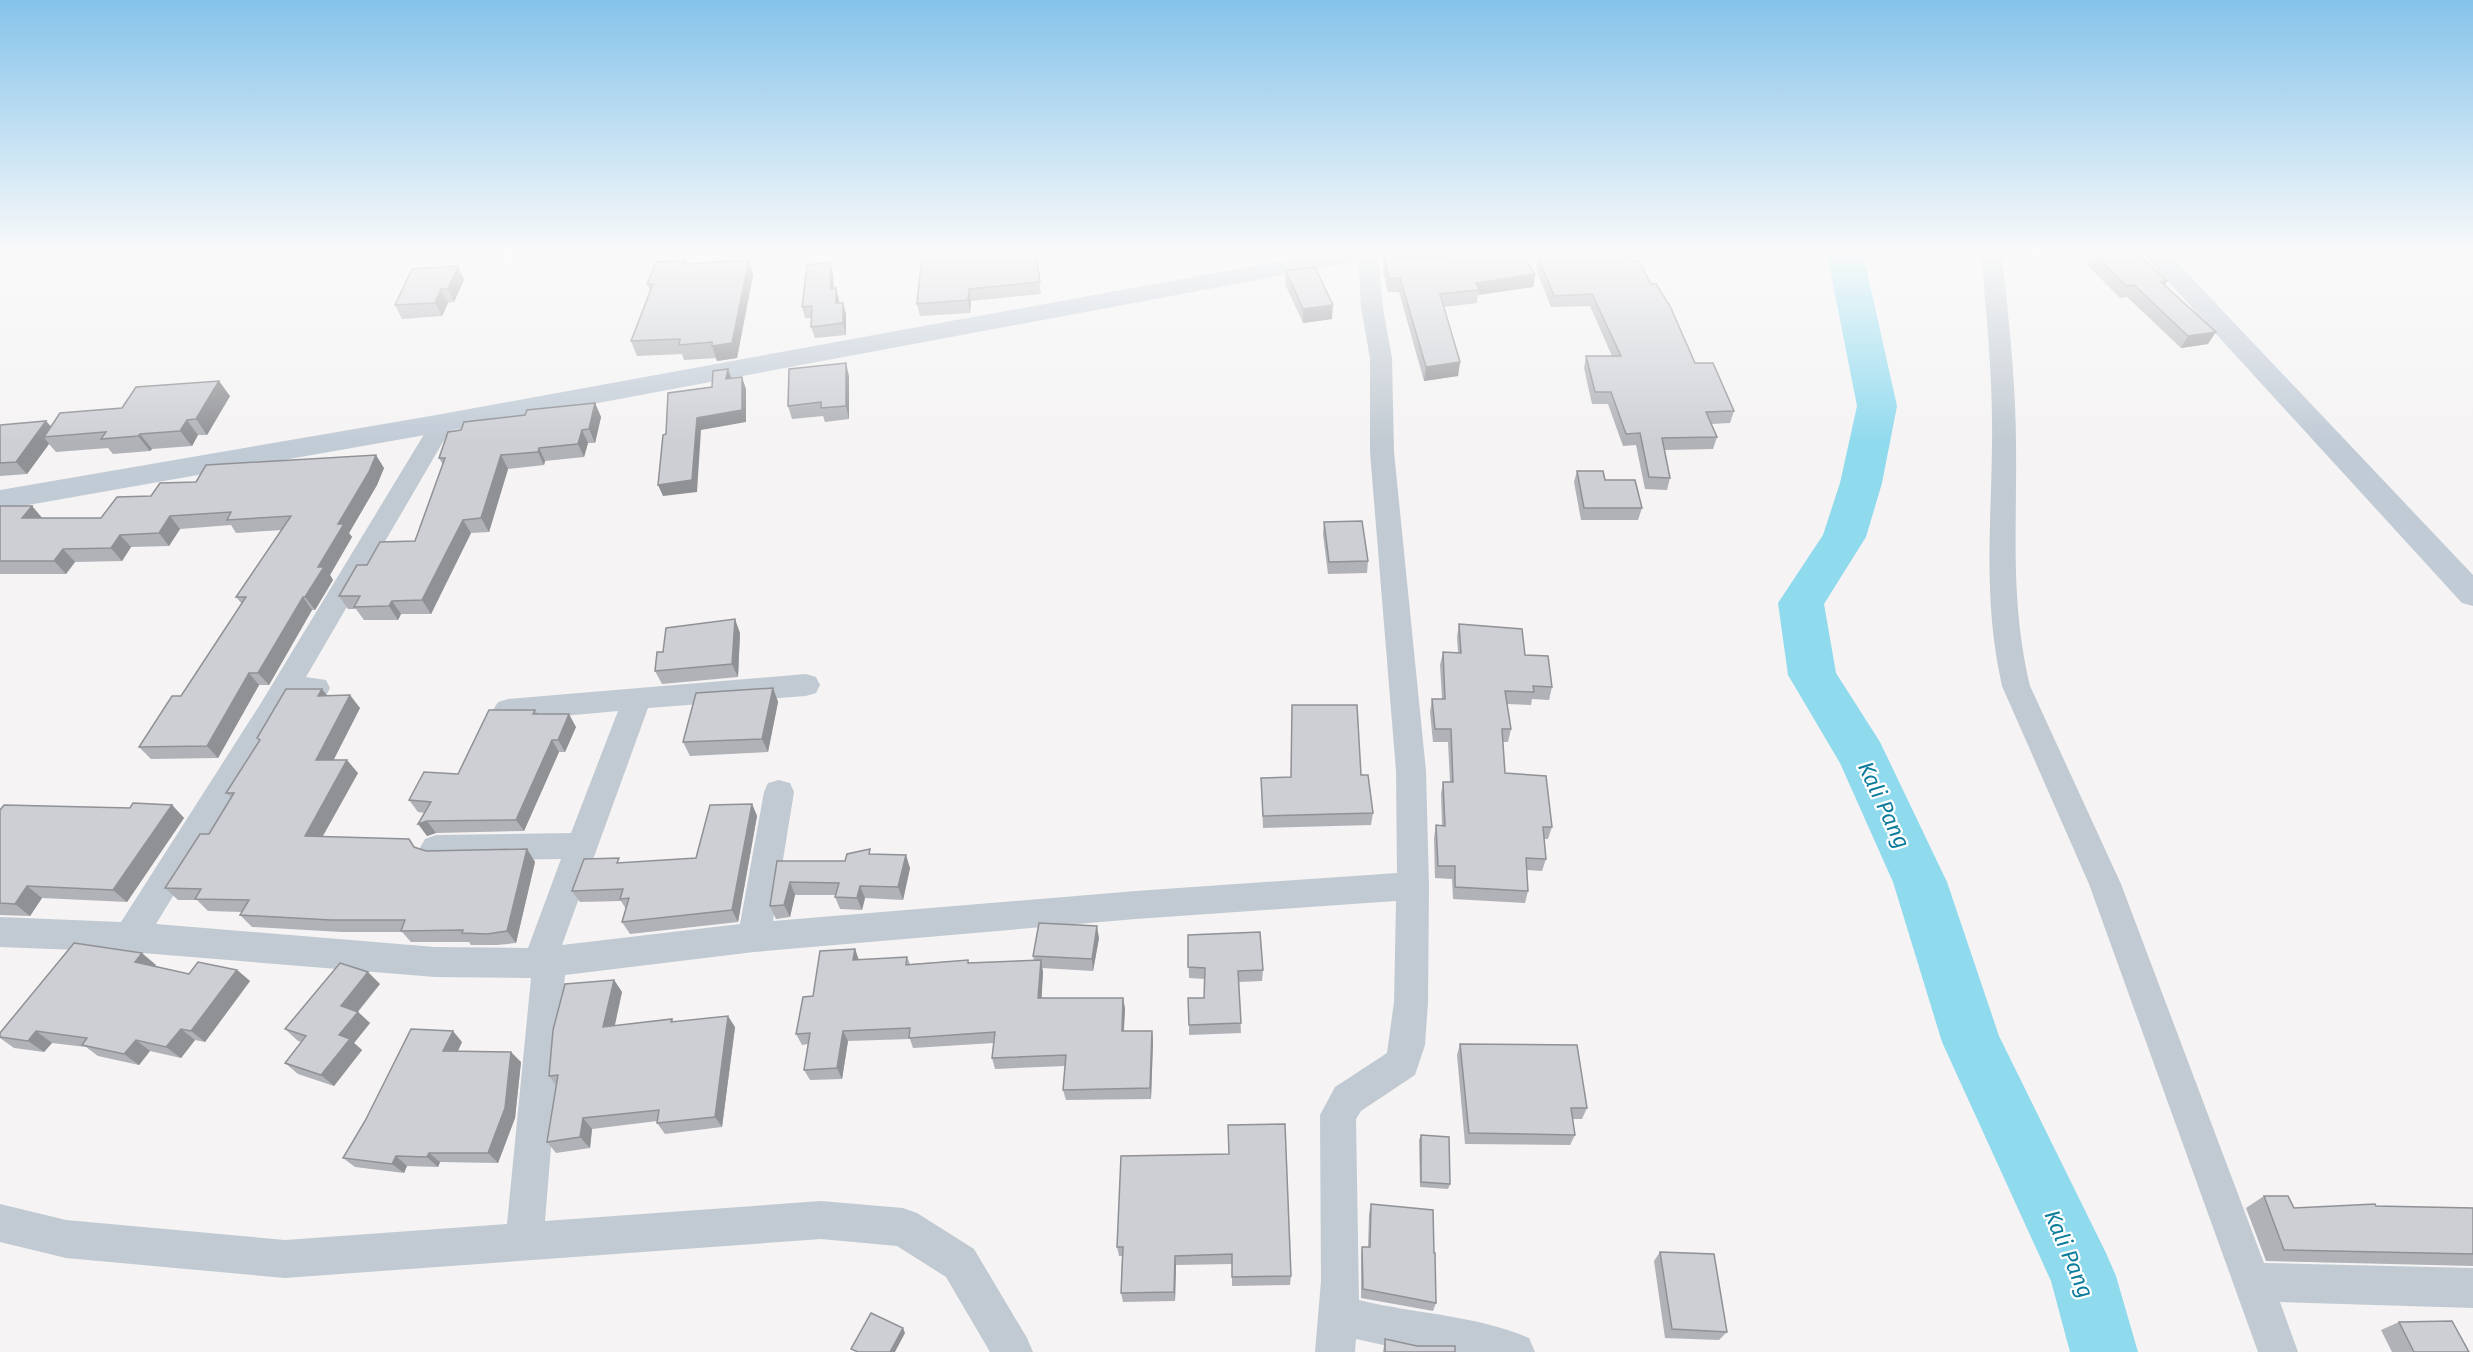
<svg xmlns="http://www.w3.org/2000/svg" width="2473" height="1352" viewBox="0 0 2473 1352" font-family="'Fira Sans',sans-serif">
<style>
.lines{fill:none;stroke-linecap:round;stroke-linejoin:round}
.river{fill:#90daee;fill-rule:evenodd}
.street{fill:#c1cad2;fill-rule:evenodd}
.secondary{fill:#c1cbd6;fill-rule:evenodd}
.wall{fill:#b0b2b7}
.shaded-wall{fill:#909195}
.building{fill:#cdcfd5;stroke:#909195;stroke-width:1.5}
.labels{text-anchor:middle;dominant-baseline:central;stroke-width:4.5;stroke-linejoin:round;paint-order:stroke}
.water-label{font-size:22px;font-style:italic;fill:#0c7c9b;stroke:#fff}
</style>
<rect width="100%" height="100%" fill="#f5f3f3"/>
<g class="lines">
<path class="river" d="M1827,254H1863L1897,406L1882,483L1866,537L1824,604L1836,673L1880,742L1947,882L1999,1036L2106,1253L2116,1276L2138,1352H2070L2051,1281L1942,1042L1893,882L1840,763L1788,675L1778,603L1823,535L1840,483L1857,406Z"/>
<g class="street">
<path d="M1358,254H1378L1383,308L1392,358L1394,452L1426,771L1429,886L1428,1002L1425,1045L1415,1075L1361,1111L1356,1119L1359,1300C1415,1314 1476,1315 1529,1338L1535,1352H1415L1356,1339L1355,1352H1315L1321,1281L1320,1115L1335,1087L1387,1053L1394,1002L1396,901L1136,919L754,952L565,975L545,1221L821,1201L903,1208L917,1213L974,1249L1027,1338L1033,1352H990L946,1277L897,1246L821,1239L285,1278L66,1258L0,1242V1204L66,1220L285,1240L507,1224L531,978L435,977L130,952L0,947V917L121,922L261,703L434,418L442,415L450,418L454,423L306,677L326,680L330,688L326,696L316,699H293L156,924L435,947L528,948L561,859L436,861L425,857L420,848L425,839L436,835L571,833L618,711L508,721L498,718L493,710L498,702L508,699L806,674L816,677L820,685L816,693L806,696L648,708L562,945L740,924L764,792L768,783L779,780L790,783L794,792L773,921L1136,891L1397,873L1396,771L1370,452V358L1361,308Z"/>
<path d="M1981,254H2001L2004,274C2010,331 2016,389 2016,446C2017,532 2010,601 2030,686L2121,884L2264,1263L2473,1268V1308L2280,1302L2298,1352H2258L2089,884L2002,686C1983,600 1991,531 1992,445C1993,381 1987,318 1981,254Z"/>
</g>
<g class="secondary">
<path d="M1318,254H1371L1368,259L1359,261L442,432L0,510V490L442,414Z"/>
<path d="M2143,254H2169L2473,575V606L2462,603Z"/>
</g>
</g>
<g class="wall">
<path d="M1036,254L1041,294L971,301L970,313L920,316L917,304Z"/>
<path d="M1439,254H1522L1535,274L1533,287L1478,295L1477,303L1444,307L1460,362L1458,376L1424,381L1399,292H1388L1383,271L1384,258L1440,256Z"/>
<path d="M2091,254H2138L2167,281L2165,286L2208,344L2181,348L2127,297L2120,298L2086,264Z"/>
<path d="M1538,257L1695,363L1734,411L1730,423L1711,424L1717,437L1713,449L1664,450L1670,478L1667,490L1645,489L1636,445L1623,446L1608,404H1592L1584,368L1586,356H1612L1590,306L1551,307L1536,269Z"/>
<path d="M686,264L753,275L737,358L717,361L716,358L684,360L682,354L637,356L631,341L650,291L647,284Z"/>
<path d="M458,266L464,280L454,302L448,303L442,316L402,319L395,305Z"/>
<path d="M1286,271L1332,319L1303,323L1285,284Z"/>
<path d="M833,274L834,289L839,300V303H843L846,314V335L815,338L811,327L812,318H805L802,307Z"/>
<path d="M849,376V419L825,422L823,416L792,419L788,406Z"/>
<path d="M230,396L207,435H198L192,446L152,449L150,451L113,454L108,448L56,452L49,444L27,474L0,476V425L51,427L122,408Z"/>
<path d="M595,403L601,417L595,443H588L584,457L545,461L544,465L508,469L489,532L471,533L431,614H401L398,620H364L356,609H348L339,596L367,565L415,541L443,465L439,458L461,430L525,415Z"/>
<path d="M384,468L377,485L349,533L352,537L330,575L333,580L315,610H312L269,685H259L218,758L151,759L139,747L181,696L242,604L236,597L282,530L236,533L231,525L180,529L169,546L131,547L122,561L75,562L66,574H0V506H32L42,518H101L151,496L196,482Z"/>
<path d="M1577,471L1605,480L1642,508L1638,520H1581L1574,482Z"/>
<path d="M1324,522L1368,561L1367,573L1328,574L1323,534Z"/>
<path d="M1459,624L1525,655L1552,687L1549,700L1532,699L1531,705L1507,704L1511,729L1508,742H1503L1505,773L1552,827L1548,839H1544L1546,859L1542,871L1527,870L1528,891L1525,903L1453,899L1452,879L1435,878L1434,838L1436,825L1442,826L1441,794L1443,782H1450L1448,742H1433L1430,712L1432,699H1442L1440,665L1443,652L1458,653L1457,637Z"/>
<path d="M740,633L738,677L662,684L655,671L663,652Z"/>
<path d="M773,688L778,702L768,752L690,756L683,742Z"/>
<path d="M322,689L327,696L360,708L333,760L358,773L323,836L416,848L426,851L527,849L535,862L516,943L497,945H471L469,942H411L402,932H342L252,927L240,915L242,912L208,911L197,900H178L165,888L209,834L231,797L226,793L260,741L257,738Z"/>
<path d="M535,710L538,714L576,727L565,752H559L524,831L436,833L427,836L425,813L418,812L409,800L458,774Z"/>
<path d="M1361,775L1373,813L1371,825L1263,828L1261,778Z"/>
<path d="M752,804L757,816L738,922L630,934L622,922L626,909L621,901L580,902L572,891L622,863L696,858Z"/>
<path d="M172,805L184,818L127,902L42,898L30,916L0,915V810L130,808Z"/>
<path d="M872,854L910,868L903,900L865,898L862,910L840,909L835,897L836,895H795L790,917L776,919L770,906L777,861H845Z"/>
<path d="M1188,935L1263,970L1262,981L1239,982L1241,1033L1189,1035V1025L1204,998L1205,979L1189,978Z"/>
<path d="M1099,938L1093,971L1042,968L1043,972L1041,998H1123L1125,1009L1124,1031H1152L1153,1042L1151,1099L1066,1100L1063,1090L1065,1066L995,1069L992,1058L994,1043L913,1048L910,1039L848,1041L842,1079L810,1080L804,1070L808,1044L802,1045L796,1034L813,996L855,949L859,960L907,957L910,964L968,960L969,963L1034,961L1033,956Z"/>
<path d="M156,965L155,966L189,974L237,970L250,981L205,1042L195,1040L181,1058L150,1051L139,1065L98,1056L86,1047L52,1043L44,1052L14,1048L0,1038V1033Z"/>
<path d="M614,980L622,992L614,1026L672,1019L674,1022L735,1027L722,1127L665,1134L657,1123V1121L592,1129L590,1148L556,1153L547,1142L556,1085L549,1076Z"/>
<path d="M380,984L358,1012L370,1023L354,1043L362,1050L334,1086L298,1074L285,1063L302,1042L298,1041L285,1029Z"/>
<path d="M462,1042L458,1051L521,1062L515,1118L498,1163L440,1162L438,1167L407,1166L404,1173L355,1167L343,1158Z"/>
<path d="M1460,1044L1587,1108L1582,1119H1573L1575,1135L1570,1145L1465,1144L1457,1055Z"/>
<path d="M1421,1135L1450,1184L1448,1189L1420,1187L1419,1140Z"/>
<path d="M1121,1156L1291,1276L1290,1285L1232,1286V1264L1176,1265L1175,1301L1123,1302L1121,1293L1122,1256H1119L1117,1247Z"/>
<path d="M2264,1196L2294,1208L2376,1206L2473,1208V1266L2266,1261L2246,1208Z"/>
<path d="M1371,1204L1434,1253L1436,1303L1433,1311L1361,1298V1256L1362,1247H1368L1369,1214Z"/>
<path d="M1660,1252L1727,1332L1719,1340L1665,1338L1654,1261Z"/>
<path d="M2399,1322L2469,1352H2392L2381,1330Z"/>
<path d="M1385,1339L1417,1346L1455,1352H1383Z"/>
</g>
<g class="shaded-wall">
<path d="M749,260L753,275L737,358L717,361L712,346Z"/>
<path d="M830,262L833,274L834,300L831,289Z"/>
<path d="M458,266L464,280L454,302L448,289Z"/>
<path d="M1535,274L1533,287L1478,295L1479,290L1476,283Z"/>
<path d="M836,288L839,300V315L836,303Z"/>
<path d="M441,289L448,303L442,316L435,303Z"/>
<path d="M969,289L971,301L970,313L968,300Z"/>
<path d="M843,303L846,314V335L843,323Z"/>
<path d="M1333,305L1332,319L1303,323V309Z"/>
<path d="M2216,332L2208,344L2181,348L2188,336Z"/>
<path d="M1460,362L1458,376L1424,381L1426,367Z"/>
<path d="M846,363L849,376V419L846,406Z"/>
<path d="M728,369L732,380L726,379Z"/>
<path d="M742,377L746,389V422L701,430L697,492L663,496L658,485L697,418Z"/>
<path d="M219,381L230,396L207,435L196,419Z"/>
<path d="M595,403L601,417L595,443L589,429Z"/>
<path d="M187,420L198,435L192,446L180,431Z"/>
<path d="M46,421L57,433L44,437L49,444L27,474L16,462Z"/>
<path d="M582,430L588,443L584,457L578,444Z"/>
<path d="M140,434L152,449L150,451L138,436Z"/>
<path d="M539,448L545,461L544,465L538,452Z"/>
<path d="M376,455L384,468L377,485L349,533L352,537L330,575L333,580L315,610L305,597L318,567L338,524Z"/>
<path d="M501,455L508,469L489,532L481,518Z"/>
<path d="M32,506L43,519L22,518Z"/>
<path d="M170,516L180,529L169,546L159,533Z"/>
<path d="M463,520L471,533L431,614L422,600Z"/>
<path d="M120,535L131,547L122,561L111,548Z"/>
<path d="M63,549L75,562L66,574L54,561Z"/>
<path d="M303,597L312,610L269,685L258,673Z"/>
<path d="M392,601L401,614L398,620L389,606Z"/>
<path d="M735,619L740,633L738,677L732,664Z"/>
<path d="M249,673L259,685L218,758L207,746Z"/>
<path d="M773,688L778,702L768,752L762,739Z"/>
<path d="M322,689L332,702L318,696Z"/>
<path d="M350,695L360,708L327,773L316,760Z"/>
<path d="M569,714L576,727L565,752L558,740Z"/>
<path d="M552,740L559,752L524,831L516,820Z"/>
<path d="M347,760L358,773L316,848L305,836Z"/>
<path d="M752,804L757,816L738,922L732,910Z"/>
<path d="M172,805L184,818L127,902L113,890Z"/>
<path d="M427,821L436,833L427,836L418,824Z"/>
<path d="M527,849L535,862L516,943L507,931Z"/>
<path d="M906,855L910,868L903,900L898,887Z"/>
<path d="M790,882L795,895L790,917L784,905Z"/>
<path d="M27,886L42,898L30,916L15,904Z"/>
<path d="M860,886L865,898L862,910L857,898Z"/>
<path d="M1097,926L1099,938L1093,971L1092,959Z"/>
<path d="M855,949L859,961L853,960Z"/>
<path d="M142,953L156,965L149,974L135,962Z"/>
<path d="M1041,960L1043,972L1041,1010L1038,998Z"/>
<path d="M237,970L250,981L205,1042L191,1031Z"/>
<path d="M368,972L380,984L353,1017L341,1006Z"/>
<path d="M614,980L622,992L612,1039L603,1027Z"/>
<path d="M1123,998L1125,1009L1123,1042L1122,1031Z"/>
<path d="M358,1012L370,1023L354,1043L362,1050L334,1086L321,1075L339,1035Z"/>
<path d="M728,1016L735,1027L722,1127L715,1117Z"/>
<path d="M181,1029L195,1040L181,1058L166,1047Z"/>
<path d="M36,1031L52,1043L44,1052L28,1041Z"/>
<path d="M453,1031L462,1042L453,1061L443,1051Z"/>
<path d="M843,1031L848,1041L842,1079L837,1068Z"/>
<path d="M1152,1031L1153,1042L1151,1099L1150,1088Z"/>
<path d="M136,1040L150,1051L139,1065L124,1054Z"/>
<path d="M511,1052L521,1062L515,1118L498,1163L488,1153Z"/>
<path d="M583,1118L592,1129L590,1148L580,1137Z"/>
<path d="M429,1153L440,1162L438,1167L427,1157Z"/>
<path d="M396,1156L407,1166L404,1173L392,1164Z"/>
<path d="M1175,1256L1176,1265L1175,1301L1174,1292Z"/>
<path d="M903,1328L905,1333L895,1352H890Z"/>
</g>
<g class="building">
<path d="M922,254H1036L1040,282L969,289L968,300L917,304Z"/>
<path d="M1446,254H1522L1535,274L1476,283L1479,290L1440,294L1460,362L1426,367L1400,278L1389,279L1384,258L1447,256Z"/>
<path d="M1558,254H1629L1634,261H1639L1651,284H1656L1670,306L1695,363H1713L1734,411L1706,412L1717,437L1662,438L1670,478L1649,477L1640,433L1626,434L1611,392H1595L1586,356H1621L1592,294L1554,296L1538,257Z"/>
<path d="M2093,254H2138L2167,281L2161,282L2216,332L2188,336L2134,285L2127,286Z"/>
<path d="M749,260L732,343L712,346V342L679,345L680,339L631,341L653,284H647L656,262L685,261L684,264Z"/>
<path d="M830,262L831,289L836,288V303H843V323L811,327L812,306L802,307L807,265Z"/>
<path d="M458,266L448,289H441L435,303L395,305L412,269Z"/>
<path d="M1315,267L1333,305L1303,309L1286,271Z"/>
<path d="M846,363V406L821,408V402L788,406L789,369Z"/>
<path d="M728,369L726,379L742,377V410L697,418L692,480L658,485L663,435L666,434L668,393L712,387L713,371Z"/>
<path d="M219,381L196,419L187,420L180,431L140,434L138,436L101,439L106,432L44,437L60,413L122,408L136,387Z"/>
<path d="M595,403L589,429L582,430L578,444L539,448L538,452L501,455L481,518L463,520L422,600L392,601L389,606L354,607L360,596H339L357,565H367L380,542L415,541L445,458H439L448,432L461,430L464,422L525,415L527,410Z"/>
<path d="M46,421L16,462L0,463V425Z"/>
<path d="M376,455L369,472L338,524H344L318,567H324L305,597H303L258,673H249L207,746L139,747L172,696H181L246,597H236L291,516L227,520L231,512L170,516L159,533L120,535L111,548L63,549L54,561H0V506H32L22,518H101L117,497L151,496L160,483L196,482L206,465Z"/>
<path d="M1577,471H1603L1605,480H1635L1642,508H1584Z"/>
<path d="M1362,521L1368,561L1329,562L1324,522Z"/>
<path d="M735,619L732,664L655,671L657,652H663L666,628Z"/>
<path d="M1459,624L1522,629L1525,655L1548,656L1552,687L1533,686L1534,692L1505,691L1511,729H1502L1505,773L1546,776L1552,827H1543L1546,859L1526,858L1528,891L1455,887V866H1438L1436,825L1445,826L1443,782H1453L1451,729H1435L1432,699H1445L1443,652L1461,653Z"/>
<path d="M773,688L762,739L683,742L696,693Z"/>
<path d="M286,689H322L318,696L350,695L316,760H347L305,836L409,839L414,847L426,851L527,849L507,931L487,934L462,933L463,930L401,931L405,920H331L240,915L249,900L195,899L201,889L165,888L200,834H209L234,793H226L260,740L257,738Z"/>
<path d="M1292,705H1357L1361,775H1368L1373,813L1263,816L1261,778L1291,777Z"/>
<path d="M489,710H535L533,714H569L558,740H552L516,820L427,821L418,824L431,802L409,800L424,772L458,774Z"/>
<path d="M133,803L172,805L113,890L27,886L15,904L0,903V810L4,805L130,808Z"/>
<path d="M752,804L732,910L622,922L629,898L620,899L623,889L572,891L584,859L619,858L617,863L696,858L710,805Z"/>
<path d="M870,849L869,854L906,855L898,887L860,886L857,898L835,897L839,883L790,882L784,905L770,906L777,861H845L847,854Z"/>
<path d="M1039,923L1097,926L1092,959L1033,956Z"/>
<path d="M1260,932L1263,970L1238,971L1241,1023L1189,1025L1188,998H1204L1205,968L1188,967V935Z"/>
<path d="M74,943L142,953L135,962L189,974L198,962L237,970L191,1031L181,1029L166,1047L136,1040L124,1054L82,1045L87,1038L36,1031L28,1041L0,1037V1033Z"/>
<path d="M855,949L853,960L907,957L906,965L968,960V963L1041,960L1038,998H1123L1122,1031H1152L1150,1088L1063,1090L1066,1055L992,1058L995,1032L909,1038L910,1028L843,1031L837,1068L804,1070L810,1033L796,1034L803,997L813,996L820,951Z"/>
<path d="M340,963L368,972L341,1006L358,1012L339,1035L350,1039L321,1075L285,1063L306,1036L285,1029Z"/>
<path d="M614,980L603,1027L672,1019L671,1022L728,1016L715,1117L657,1123L659,1110L583,1118L580,1137L547,1142L558,1075L549,1076L553,1030L565,984Z"/>
<path d="M411,1029L453,1031L443,1051L511,1052L505,1108L488,1153H429L427,1157L396,1156L392,1164L343,1158L365,1121Z"/>
<path d="M1460,1044L1577,1045L1587,1108H1571L1575,1135L1469,1133Z"/>
<path d="M1285,1124L1291,1276L1232,1277V1254L1175,1256L1174,1292L1121,1293L1123,1247H1117L1121,1156L1229,1154L1228,1125Z"/>
<path d="M1421,1135L1449,1137L1450,1184L1421,1182Z"/>
<path d="M2264,1196H2288L2294,1208L2375,1204L2376,1206L2473,1208V1254L2284,1250Z"/>
<path d="M1371,1204L1433,1210L1434,1253H1435L1436,1303L1363,1289L1362,1247H1370Z"/>
<path d="M1660,1252L1714,1254L1727,1332L1672,1329Z"/>
<path d="M871,1313L903,1328L890,1352H858L851,1349Z"/>
<path d="M2452,1321L2469,1352H2414L2399,1322Z"/>
<path d="M1385,1339L1417,1346H1455V1352H1385Z"/>
</g>
<linearGradient id="sky" x2="0" y2="1"><stop stop-color="#85c3ea"/><stop offset="0.57" stop-color="#fafafa"/><stop offset="1" stop-color="#fafafa" stop-opacity="0"/></linearGradient>
<rect width="2473" height="443" fill="url(#sky)"/>
<g class="labels">
<g class="water-label">
<text transform="translate(1884 805) rotate(65)">Kali Pang</text>
<text transform="translate(2069 1254) rotate(67)">Kali Pang</text>
</g>
</g>
</svg>
